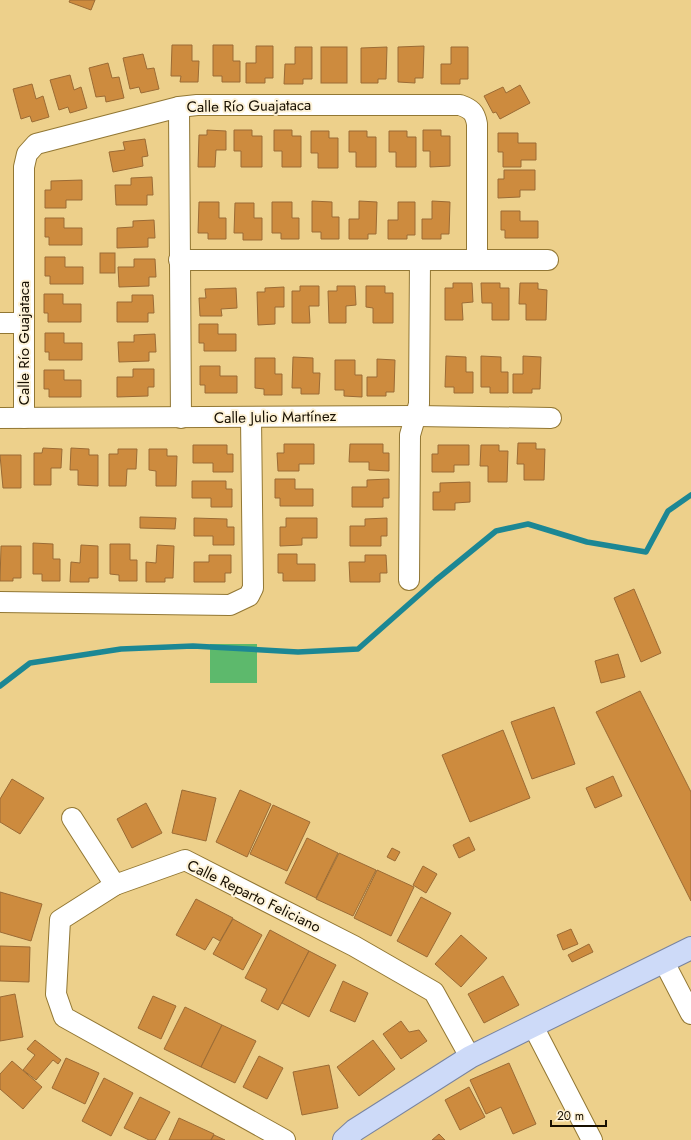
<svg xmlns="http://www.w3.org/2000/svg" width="691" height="1140" viewBox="0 0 691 1140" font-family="Jost,sans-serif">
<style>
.green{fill:#5db96c}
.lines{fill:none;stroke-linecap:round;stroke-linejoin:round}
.stream{stroke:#1c8794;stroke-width:5.5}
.building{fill:#cd8b3e;stroke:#9b6b35}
.street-casing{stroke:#927733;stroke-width:22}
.primary-casing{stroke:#78839f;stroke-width:24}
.street{stroke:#fff;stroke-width:20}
.primary{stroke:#cddaf8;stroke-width:22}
.labels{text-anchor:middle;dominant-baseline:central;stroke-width:4;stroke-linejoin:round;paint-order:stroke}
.street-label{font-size:15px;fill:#170f00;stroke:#fef3d8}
</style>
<rect width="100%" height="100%" fill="#edd08b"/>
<rect class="green" x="210" y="644" width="47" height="39"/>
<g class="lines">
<path class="stream" d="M0,686L30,663L121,649L193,646L298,652L358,649L436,580L496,531L528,524L587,542L646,552L668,511L691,495"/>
</g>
<g class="building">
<path d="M70,0H95L91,10L69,2Z"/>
<path d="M172,45H192V61H199L198,82H180L181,76H171Z"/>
<path d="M213,45H233V61H240V82H222V76H213Z"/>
<path d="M256,46H273V78H265V83H246V63H256Z"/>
<path d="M424,46L423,78H415V83L398,82V47Z"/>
<path d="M295,47H312V79H303V84H284L285,64H295Z"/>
<rect x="321" y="47" width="26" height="36"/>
<path d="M387,47L386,79H378V83H361V48Z"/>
<path d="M451,47H468V79H460V84H441V64H451Z"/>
<path d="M143,54L147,69L154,68L159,89L141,93L139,87L130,89L123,58Z"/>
<path d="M108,63L112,78L119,77L124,98L106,102L105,96L96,97L89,68Z"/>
<path d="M70,75L74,90L81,87L87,108L70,113L68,107L59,110L50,80Z"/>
<path d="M32,84L36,99L43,96L49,117L32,122L30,116L21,119L13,89Z"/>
<path d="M520,85L530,103L500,119L496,112L493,113L484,96L503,87L506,93Z"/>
<path d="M207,130L226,131V150H216L215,167H198L199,135H207Z"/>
<path d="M234,130H252V136H262V167H241V151H234Z"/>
<path d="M274,130H292V136H301V167H282V151H274Z"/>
<path d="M423,130H441V136H450V166L430,167V151H423Z"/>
<path d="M311,131H329V138H338V168H318V153H311Z"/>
<path d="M349,131H367V137H376V167H356V152H349Z"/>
<path d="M389,131H407V137H416V167H396V152H389Z"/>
<path d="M498,133H518V143H536V160H521V167H503V152H498Z"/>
<path d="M145,139L148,156L142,157L143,166L113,172L109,152L125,150L123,142Z"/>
<path d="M504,170H535V190H520V197L498,198V179H504Z"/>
<path d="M152,177L153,195H147V205H116L115,185H131V178Z"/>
<path d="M82,180V200H66V208H45V190H51V181Z"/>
<path d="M312,201L332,202V217H339V239H321V232H312Z"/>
<path d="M359,201L377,202L376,234H368V239H349V219H359Z"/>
<path d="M432,201L450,202L449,234H441V239H422V219H432Z"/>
<path d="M199,202H219V218H226V239H208V233H198Z"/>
<path d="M272,202H292V218H299V239H281V233H272Z"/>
<path d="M398,202H415V235H407V239H388V220H398Z"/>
<path d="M235,203H254V218H262V240H243V233H234Z"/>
<path d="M501,211H520V221H538V238H505V230H501Z"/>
<path d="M45,218H64V228H82V245H49V237H45Z"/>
<path d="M154,220L155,238H148V247L117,248V228L133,227V221Z"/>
<rect x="100" y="253" width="15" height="20"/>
<path d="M45,257H65V267H83V284H50V276H45Z"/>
<path d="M134,259H155L156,277H149V286L119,287L118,267H134Z"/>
<path d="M453,283H472L473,302L462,303L463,320H445V288H453Z"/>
<path d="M481,283H500V288H509V320H492V303H482Z"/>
<path d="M520,283H538V289L547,290L546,320H526V304H519Z"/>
<path d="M300,286H319V306H309L310,323H292V291H300Z"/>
<path d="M337,286H355L356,305L346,306V323H329L328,291H337Z"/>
<path d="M366,286H385V293H393V323H373V308L366,307Z"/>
<path d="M284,287V307H275V324L258,325L257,292H265V288Z"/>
<path d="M236,288L237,308L221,309L222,316H200L199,298H206L205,289Z"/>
<path d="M44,294H63V304H81V322H48V313H44Z"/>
<path d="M132,295H153L154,313H148V322H117V302H132Z"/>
<path d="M199,324H218V334H236V351H204V343H199Z"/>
<path d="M45,333H64V343H82V360H49V352H45Z"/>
<path d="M155,334L156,352H149V361L119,362L118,342H134V335Z"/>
<path d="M446,356L466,357V372H473V393H454V387H445Z"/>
<path d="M481,356L501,357V372H508V393H490V387H481Z"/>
<path d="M523,356L541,357L540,389H532V393H513V374H523Z"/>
<path d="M293,357L313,358V373H320L319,394H301V388H292Z"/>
<path d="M255,358H275V374H282V395H264V389L255,388Z"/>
<path d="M377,359L395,360L394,392H386V396H367V377H377Z"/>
<path d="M335,360H355V375H362V397L344,396V390H335Z"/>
<path d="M200,366H220V376H237V393H205V385H200Z"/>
<path d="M133,369H154V387H148V396L117,397V377H133Z"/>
<path d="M44,370H64V380H81V397H49V389H44Z"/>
<path d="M518,443H536V449H545L544,480H524V464H517Z"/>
<path d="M284,444H314V464H299V471H278L277,453H284Z"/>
<path d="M350,444H383V453H389V471L369,470V462H349Z"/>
<path d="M193,445H227V454H233V472H213V463H193Z"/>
<path d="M438,445H469V465H454V472H432V454H438Z"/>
<path d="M481,445H499V451H508L507,482H488V466H480Z"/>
<path d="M43,448L62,449L61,468H51V485H34V453H42Z"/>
<path d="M71,448L89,449V455H98V486L78,485V470H70Z"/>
<path d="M118,449H137L136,469H127L126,486H109V454H118Z"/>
<path d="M149,449H167V456H177L176,486H156V471L149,470Z"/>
<path d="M0,455H21V488H3Z"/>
<path d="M275,479H295V489H313V506H280V498H275Z"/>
<path d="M389,479V498H383V507H352V487H367V480Z"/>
<path d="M192,481H226V489H232V507H211V498H192Z"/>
<path d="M470,482V502L455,503V510H433V492H440V483Z"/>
<path d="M140,517L176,518L175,529L140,528Z"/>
<path d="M194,518L227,519V527H234V545H213V536H194Z"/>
<path d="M286,518H317V538H302V545L280,546V527H286Z"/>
<path d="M387,518V536H381V546H350V526H365V519Z"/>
<path d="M33,543L53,544V559H60V581H42V574H33Z"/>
<path d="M110,544H130V560H137V581H119V575L110,574Z"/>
<path d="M81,545L98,546V578H89V582H70L71,562L80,563Z"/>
<path d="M157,545L174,546L173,578H165V582H146V562L156,563Z"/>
<path d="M1,546H21V578H13V581H0Z"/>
<path d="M278,554H297V564H315V581H283V573H278Z"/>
<path d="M209,555H231V573H225V582H194V562H209Z"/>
<path d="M365,555H386L387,573H380V582H350L349,562H365Z"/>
<path d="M634,589L661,653L641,662L614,598Z"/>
<path d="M618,654L625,677L601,683L595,661Z"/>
<path d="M640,691L691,792V901L596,712Z"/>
<path d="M554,707L575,764L532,779L511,722Z"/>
<path d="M503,730L530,798L470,822L442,755Z"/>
<path d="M613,776L622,796L595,808L586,788Z"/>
<path d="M12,779L44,798L20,834L0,822V799Z"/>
<path d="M182,790L216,798L206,841L172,833Z"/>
<path d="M240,790L271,804L247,857L216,842Z"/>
<path d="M146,803L162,833L132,848L117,819Z"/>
<path d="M273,805L310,822L287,871L250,854Z"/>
<path d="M469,837L475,850L459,858L453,845Z"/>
<path d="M307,838L338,853L316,898L285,883Z"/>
<path d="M392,848L400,852L395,861L387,857Z"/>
<path d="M339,853L376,870L353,916L316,899Z"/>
<path d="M423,866L437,874L426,893L413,885Z"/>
<path d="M377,870L414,887L391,936L354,918Z"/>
<path d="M0,892L42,904L31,941L0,932Z"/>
<path d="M421,897L451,913L427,957L397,941Z"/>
<path d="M196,899L233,918L220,941L213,937L205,950L176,935Z"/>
<path d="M233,919L262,935L243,970L213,954Z"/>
<path d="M571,929L578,944L563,950L557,935Z"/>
<path d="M270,930L309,951L278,1010L261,1001L267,989L245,978Z"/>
<path d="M461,935L487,958L461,987L435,964Z"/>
<path d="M589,944L593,952L572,962L568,955Z"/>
<path d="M0,946L30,947L29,982L0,981Z"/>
<path d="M309,951L336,965L309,1017L282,1003Z"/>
<path d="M503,976L519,1005L484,1023L468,994Z"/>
<path d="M343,981L368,993L355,1022L330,1011Z"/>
<path d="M15,994L23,1037L0,1041V997Z"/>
<path d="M153,996L176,1006L161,1039L138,1028Z"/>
<path d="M185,1007L222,1025L201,1067L164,1049Z"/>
<path d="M401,1021L409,1032L419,1030L427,1041L401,1059L383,1034Z"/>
<path d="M222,1025L256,1041L235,1083L201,1067Z"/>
<path d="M35,1040L61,1060L58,1064L53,1060L36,1080L23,1070L35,1055L27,1049Z"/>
<path d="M373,1040L395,1069L359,1096L337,1067Z"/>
<path d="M259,1056L283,1068L267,1099L243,1087Z"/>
<path d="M66,1058L99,1073L85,1104L52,1088Z"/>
<path d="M12,1061L42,1087L23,1109L0,1089V1074Z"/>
<path d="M509,1063L536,1124L513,1134L501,1107L486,1114L470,1080Z"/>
<path d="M329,1065L338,1108L302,1115L293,1072Z"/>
<path d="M104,1078L133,1093L111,1136L82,1121Z"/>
<path d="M469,1087L485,1117L460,1130L445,1100Z"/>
<path d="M140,1097L170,1112L155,1140H149L124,1128Z"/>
<path d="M179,1118L214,1134L211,1140H169Z"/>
<path d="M439,1134L445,1140H432Z"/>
<path d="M214,1135L225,1140H211Z"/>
</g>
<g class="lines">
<g class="street-casing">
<g id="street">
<path d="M179,107L181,418"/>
<path d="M179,260H548"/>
<path d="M0,323H23"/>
<path d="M0,418L417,416L551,418"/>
<path d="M24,418V167L27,154L36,144L179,107L197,105H460C471,109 475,112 477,124V260"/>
<path d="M409,580L410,435L419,404L420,260"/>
<path d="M0,602L230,605L249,596L253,588L251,418"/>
<path d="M72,818L115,885"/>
<path d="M664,962L691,1014"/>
<path d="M533,1026L592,1140"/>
<path d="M285,1140L64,1017L56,994L60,920L115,885L185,860L354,946L434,992L470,1057"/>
</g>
</g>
<g class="primary-casing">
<path id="primary" d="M344,1140L355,1130L470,1057L691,948"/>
</g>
<use href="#street" class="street"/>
<use href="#primary" class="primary"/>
</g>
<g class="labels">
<g class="street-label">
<text transform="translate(249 106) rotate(-1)">Calle Río Guajataca</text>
<text transform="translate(24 343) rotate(-90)">Calle Río Guajataca</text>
<text transform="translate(275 417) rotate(-1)">Calle Julio Martínez</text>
<text transform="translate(254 896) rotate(26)">Calle Reparto Feliciano</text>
</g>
</g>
<path d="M551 1120v6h55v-6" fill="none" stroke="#170f00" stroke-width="2"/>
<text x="557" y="1120" font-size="12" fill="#170f00" stroke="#fef3d8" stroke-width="3" paint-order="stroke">20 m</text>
</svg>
